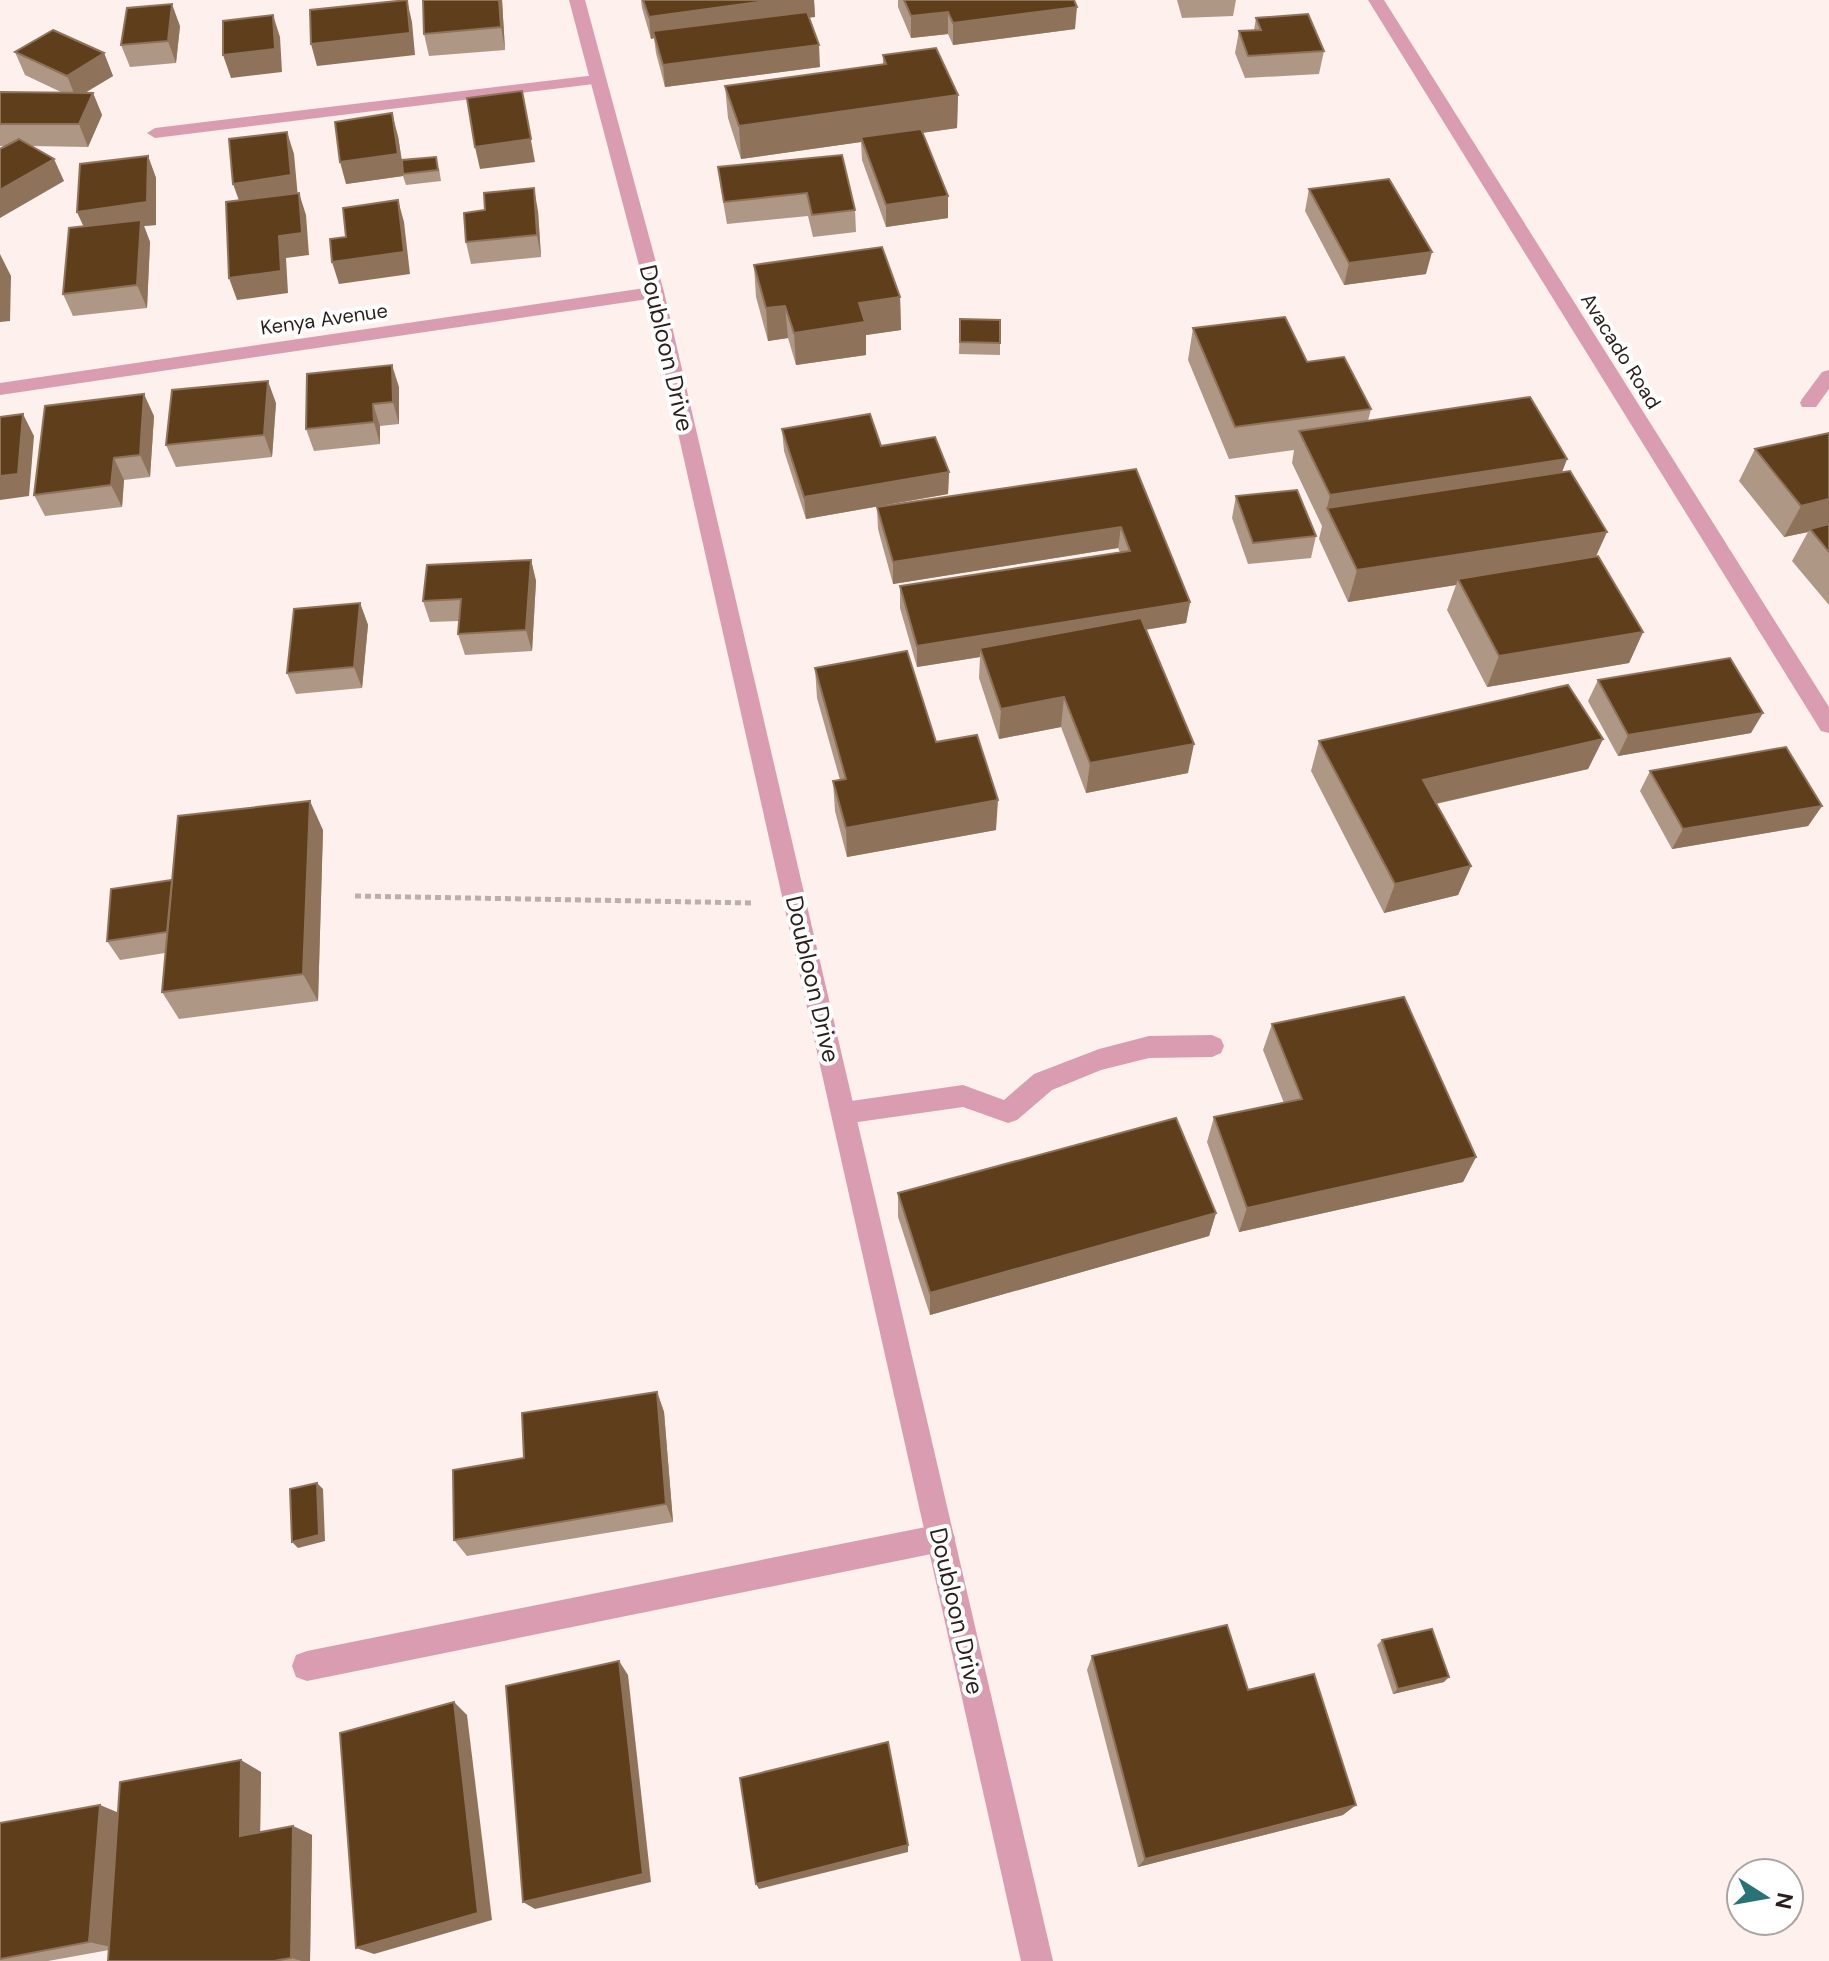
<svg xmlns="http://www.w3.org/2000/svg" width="1829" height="1961" viewBox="0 0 1829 1961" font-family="'DM Sans',sans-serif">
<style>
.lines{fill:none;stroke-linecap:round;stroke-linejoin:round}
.path{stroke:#bbafac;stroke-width:5;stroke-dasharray:6 4;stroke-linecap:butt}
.lane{fill:#da9cb0;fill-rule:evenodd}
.street{fill:#da9cb0;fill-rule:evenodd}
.wall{fill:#ae9784}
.shaded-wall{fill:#8e735a}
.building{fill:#5f3e1b;stroke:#8e735a;stroke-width:2}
.labels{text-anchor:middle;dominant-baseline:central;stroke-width:8;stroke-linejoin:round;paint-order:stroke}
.far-street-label{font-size:20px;fill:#2a1f1c;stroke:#fff}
.street-label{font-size:24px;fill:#2a1f1c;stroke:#fff}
</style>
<rect width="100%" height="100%" fill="#fdf0ed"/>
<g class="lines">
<path class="path" d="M355,896L755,903"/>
<g class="lane">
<path d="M596,75L604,80L602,83L155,138L147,133L155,128Z"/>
<path d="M1829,370V389L1816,407H1802L1800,403L1802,399L1822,372Z"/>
<path d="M1212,1035L1221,1039L1224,1046L1221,1053L1212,1057L1149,1058L1101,1070L1052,1090L1017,1120L1008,1123L963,1107L844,1124L835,1121L831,1113L835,1105L844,1102L963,1085L1004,1100L1034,1074L1099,1049L1149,1036Z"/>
<path d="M941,1524L951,1528L955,1538L951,1548L941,1552L307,1681L296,1677L292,1666L296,1655L307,1651Z"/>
</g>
<g class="street">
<path d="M569,0H585L664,292L1053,1961H1021L648,299L0,395V383L645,288Z"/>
<path d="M1368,0H1384L1829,707V733L1821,731Z"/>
</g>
</g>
<g class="wall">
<path d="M423,0H502L505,50L429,56L424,34Z"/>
<path d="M641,0H814L815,17H809L820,67L665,87L656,53L654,38L651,39L642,8Z"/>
<path d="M898,0H1074L1075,29L953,45L948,34L911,38L898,7Z"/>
<path d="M1177,0H1236L1233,16L1182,18Z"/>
<path d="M1256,18L1324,51L1319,74L1245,78L1235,53L1239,31L1254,30Z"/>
<path d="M180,26L176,63L130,67L121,45Z"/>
<path d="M15,52L104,53L113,76L85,93H93L102,115L88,147L32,146L64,181L6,146H0V92L63,93L25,75Z"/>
<path d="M883,55L958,95L957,128L922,133L948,218L886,227L862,160L861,142L741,159L728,118L725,86L883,65Z"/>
<path d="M398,136L403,167L439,168L441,181L406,185L403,176L346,184Z"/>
<path d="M842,155L855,210L856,232L813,237L808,216L727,224L721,189L718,167Z"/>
<path d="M148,156L156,178V225L144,226L150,242L147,308L73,316L63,294L84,226L77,212Z"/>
<path d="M1309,189L1426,274L1344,285L1305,211Z"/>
<path d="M538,211L541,257L471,264L466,242Z"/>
<path d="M754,265L900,297L901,330L866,335V355L796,365L788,338L768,341L756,297Z"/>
<path d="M960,319L1000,343V355L959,354Z"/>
<path d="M1193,328L1307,362L1371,409L1368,421L1567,459L1562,472L1596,556L1643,632L1629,663L1487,687L1447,610L1456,585L1348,602L1319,539L1322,526L1292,463L1294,450L1229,459L1188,360Z"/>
<path d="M399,387V424L380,426V444L314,451L306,429Z"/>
<path d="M276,403L272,457L176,467L166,445Z"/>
<path d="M154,416L150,477L124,480L122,507L45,516L34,495Z"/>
<path d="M782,429L881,446L949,472L948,494L806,519L784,451Z"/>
<path d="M1829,433V605L1792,561L1808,532L1784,537L1739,481L1755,449Z"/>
<path d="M1136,469L1190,602L1186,623L1145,630L1188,773L1086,793L1061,727L999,739L979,678L980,657L917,667L900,608V586L1120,552L1118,548L893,584L878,529L877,507Z"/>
<path d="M1236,496L1316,536L1311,558L1248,564L1232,518Z"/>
<path d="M531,560L536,581L532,651L465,655L458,634L459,621L430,622L423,601Z"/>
<path d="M360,603L368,625L362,688L296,694L287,673Z"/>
<path d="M815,668L936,742L996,830L847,857L835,811L833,781L840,780L817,698Z"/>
<path d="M1598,680L1751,733L1618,756L1588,701Z"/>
<path d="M1603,739L1588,769L1436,804L1471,866L1458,895L1384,913L1311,771L1319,741Z"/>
<path d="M1650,771L1822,806L1808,826L1672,849L1640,791Z"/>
<path d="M323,830L318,1001L179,1019L162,992L165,953L120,960L107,941L172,880Z"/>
<path d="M1272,1024L1476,1157L1463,1182L1239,1232L1207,1142L1214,1117L1284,1103L1263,1050Z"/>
<path d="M898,1193L1216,1213L1209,1236L930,1315L898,1217Z"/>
<path d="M657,1392L664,1412L673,1522L467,1556L454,1540L524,1458Z"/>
<path d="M1382,1640L1444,1682L1393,1694L1377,1645Z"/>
<path d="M1092,1656L1248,1690L1343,1815L1138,1867L1087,1670Z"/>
<path d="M261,1772L260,1832L293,1826L312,1835L310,1961H108L109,1950L48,1961H0V1823L118,1812Z"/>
</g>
<g class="shaded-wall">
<path d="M407,0L412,22L415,55L317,66L311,44Z"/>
<path d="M499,0H502L505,50L501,27Z"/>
<path d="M773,0H814L815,17L655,38L653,31L654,38L651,39L649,17Z"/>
<path d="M172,4L180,26L176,63L168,41Z"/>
<path d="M1077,7L1075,29L953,45V23Z"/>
<path d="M948,12V34L911,38V16Z"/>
<path d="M273,15L280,37L282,72L231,78L223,55Z"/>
<path d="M819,45L820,67L665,87L663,65Z"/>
<path d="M104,53L113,76L76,98L67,76Z"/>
<path d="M93,93L102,115L88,147L79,124Z"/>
<path d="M958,95L957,128L862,141L861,137V142L741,159L739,126Z"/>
<path d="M392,113L398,136L404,176L403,174V176L346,184L340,162Z"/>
<path d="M526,113L535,162L480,169L475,147Z"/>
<path d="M287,132L294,154L298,198L241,206L233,184Z"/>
<path d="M148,156L156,178V225L144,226L150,242L147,308L137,285L87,234L77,212Z"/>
<path d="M54,159L64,181L0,218V190Z"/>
<path d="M534,188L538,211L541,257L537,235Z"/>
<path d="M299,193L306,215L309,255L286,258L288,293L237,300L229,278L279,236Z"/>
<path d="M948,196V218L886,227V205Z"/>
<path d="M398,200L404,222L410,274L339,284L332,262Z"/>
<path d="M1432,252L1426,274L1344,285L1349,263Z"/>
<path d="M0,254L11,276L10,321L0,322Z"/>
<path d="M900,297L901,330L866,335V355L796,365L794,333L859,303Z"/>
<path d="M785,306L788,338L768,341L766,308Z"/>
<path d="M392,365L399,387V424L393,402Z"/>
<path d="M268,381L276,403L272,457L264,435Z"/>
<path d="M144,394L154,416L150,477L140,455Z"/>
<path d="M373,404L380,426V444L374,422Z"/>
<path d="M23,414L34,436L29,496L0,500V476Z"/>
<path d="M114,458L124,480L122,507L111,485Z"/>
<path d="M1567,459L1555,490L1327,508L1330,495Z"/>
<path d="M949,472L948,494L806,519L804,497Z"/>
<path d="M1829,499V527L1810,529L1808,532L1784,537L1801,506Z"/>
<path d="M1121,527L1118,548L893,584V562Z"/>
<path d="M1607,532L1593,563L1458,579L1456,585L1348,602L1357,570Z"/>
<path d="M531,560L536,581L532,651L526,630Z"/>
<path d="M1190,602L1186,623L983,656L980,648V657L917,667V646Z"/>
<path d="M360,603L368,625L362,688L354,667Z"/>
<path d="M1643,632L1629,663L1487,687L1499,656Z"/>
<path d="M1064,697L1061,727L999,739L1001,709Z"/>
<path d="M1763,713L1751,733L1618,756L1628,735Z"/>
<path d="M1603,739L1588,769L1412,809L1423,780Z"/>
<path d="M1194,744L1188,773L1086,793L1090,763Z"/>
<path d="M998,800L996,830L847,857L846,828Z"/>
<path d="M310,801L323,830L318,1001L303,974Z"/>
<path d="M1822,806L1808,826L1672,849L1683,829Z"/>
<path d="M1471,866L1458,895L1384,913L1395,884Z"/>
<path d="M1476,1157L1463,1182L1239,1232L1247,1208Z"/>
<path d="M1216,1213L1209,1236L930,1315V1293Z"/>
<path d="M657,1392L664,1412L673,1522L666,1504Z"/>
<path d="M317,1483L323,1489L325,1541L298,1548L292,1542Z"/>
<path d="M619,1661L628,1675L651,1882L535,1909L523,1902Z"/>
<path d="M1449,1677L1444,1682L1393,1694L1398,1689Z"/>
<path d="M454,1702L467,1715L492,1920L374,1954L356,1948Z"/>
<path d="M241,1760L261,1772L260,1845L240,1836Z"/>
<path d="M100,1805L124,1815L115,1948L89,1942Z"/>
<path d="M1356,1805L1343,1815L1138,1867L1145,1859Z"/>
<path d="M293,1826L312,1835L310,1961H302L291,1958Z"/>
<path d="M908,1845V1852L759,1889L756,1884Z"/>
</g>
<g class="building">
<path d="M407,0L410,33L311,44L310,10Z"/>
<path d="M423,0H499L501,27L424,34Z"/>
<path d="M643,0H773L649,17Z"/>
<path d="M904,0H1074L1077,7L953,23L948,12L911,16Z"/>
<path d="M172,4L168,41L121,45L127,8Z"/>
<path d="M807,12L819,45L663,65L653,31Z"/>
<path d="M1308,14L1324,51L1248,56L1239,31L1261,30L1256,18Z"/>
<path d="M273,15L275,49L223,55V21Z"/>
<path d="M53,30L104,53L67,76L15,52Z"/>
<path d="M936,48L958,95L739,126L725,86L886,64L883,55Z"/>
<path d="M522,91L531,139L475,147L467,98Z"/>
<path d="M0,92L93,93L79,124H0Z"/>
<path d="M392,113L398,154L340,162L335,122Z"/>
<path d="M921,129L948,196L886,205L861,137Z"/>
<path d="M287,132L291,175L233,184L229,139Z"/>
<path d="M19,139L54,159L0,190V149Z"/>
<path d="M842,155L855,210L812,215L807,193L724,202L718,167Z"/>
<path d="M148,156L147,202L77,212L80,164Z"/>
<path d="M436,157L438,170L403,174L402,160Z"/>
<path d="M1389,179L1432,252L1349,263L1309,189Z"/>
<path d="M534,188L537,235L466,242L464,213L485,210L484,193Z"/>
<path d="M299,193L302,233L279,236L281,271L229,278L226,202Z"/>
<path d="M398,200L404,252L332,262L330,239L346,237L343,208Z"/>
<path d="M141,220L137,285L63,294L69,228Z"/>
<path d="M882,247L900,297L859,303L865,322L794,333L785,306L766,308L754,265Z"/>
<path d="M1285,317L1307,362L1344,357L1371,409L1235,427L1193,328Z"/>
<path d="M960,319L1000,320V343L960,342Z"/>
<path d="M392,365L393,402L373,404L374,422L306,429L307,374Z"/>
<path d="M268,381L264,435L166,445L172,390Z"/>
<path d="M144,394L140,455L114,458L111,485L34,495L45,406Z"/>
<path d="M1530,397L1567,459L1330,495L1299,431Z"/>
<path d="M23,414L18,474L0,476V417Z"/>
<path d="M870,414L881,446L935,437L949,472L804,497L782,429Z"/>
<path d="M1829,433V499L1801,506L1755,449Z"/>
<path d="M1136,469L1190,602L917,646L900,586L1130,551L1121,527L893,562L877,507Z"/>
<path d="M1570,471L1607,532L1357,570L1327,508Z"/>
<path d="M1297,490L1316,536L1253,543L1236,496Z"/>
<path d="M1829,524V552L1810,529Z"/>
<path d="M1598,556L1643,632L1499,656L1458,579Z"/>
<path d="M531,560L526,630L458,634L461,599L423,601L427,565Z"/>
<path d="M360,603L354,667L287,673L294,609Z"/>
<path d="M1141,618L1194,744L1090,763L1064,697L1001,709L980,648Z"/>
<path d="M907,651L936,742L977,735L998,800L846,828L833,781L846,779L815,668Z"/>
<path d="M1730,658L1763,713L1628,735L1598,680Z"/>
<path d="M1568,685L1603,739L1423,780L1471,866L1395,884L1319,741Z"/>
<path d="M1786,747L1822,806L1683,829L1650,771Z"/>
<path d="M310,801L303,974L162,992L178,816Z"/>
<path d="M172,880L167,932L107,941L111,889Z"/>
<path d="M1404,997L1476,1157L1247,1208L1214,1117L1302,1099L1272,1024Z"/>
<path d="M1176,1118L1216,1213L930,1293L898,1193Z"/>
<path d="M657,1392L666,1504L454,1540L453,1470L524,1458L522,1413Z"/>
<path d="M317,1483L319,1535L292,1542L290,1489Z"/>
<path d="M1227,1625L1248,1690L1314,1674L1356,1805L1145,1859L1092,1656Z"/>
<path d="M1432,1629L1449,1677L1398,1689L1382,1640Z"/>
<path d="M619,1661L643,1874L523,1902L506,1686Z"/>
<path d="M454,1702L478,1913L356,1948L340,1733Z"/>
<path d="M888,1742L908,1845L756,1884L740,1778Z"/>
<path d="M241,1760L240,1836L293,1826L291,1958L274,1961H108L120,1782Z"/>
<path d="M100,1805L89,1942L0,1959V1823Z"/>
</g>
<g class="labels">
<g class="far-street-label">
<text transform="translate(324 319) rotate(-8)">Kenya Avenue</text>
<text transform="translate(1621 351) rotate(58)">Avacado Road</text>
</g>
<g class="street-label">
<text transform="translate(667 348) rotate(77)">Doubloon Drive</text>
<text transform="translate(813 979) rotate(77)">Doubloon Drive</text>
<text transform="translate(957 1611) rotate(77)">Doubloon Drive</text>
</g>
</g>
<g transform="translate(1765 1897) rotate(101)"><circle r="38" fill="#ffffff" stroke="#aaa5a4" stroke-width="2"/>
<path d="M0-6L14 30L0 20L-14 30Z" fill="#297376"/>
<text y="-12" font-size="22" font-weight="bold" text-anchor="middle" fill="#2a1f1c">N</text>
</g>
</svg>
